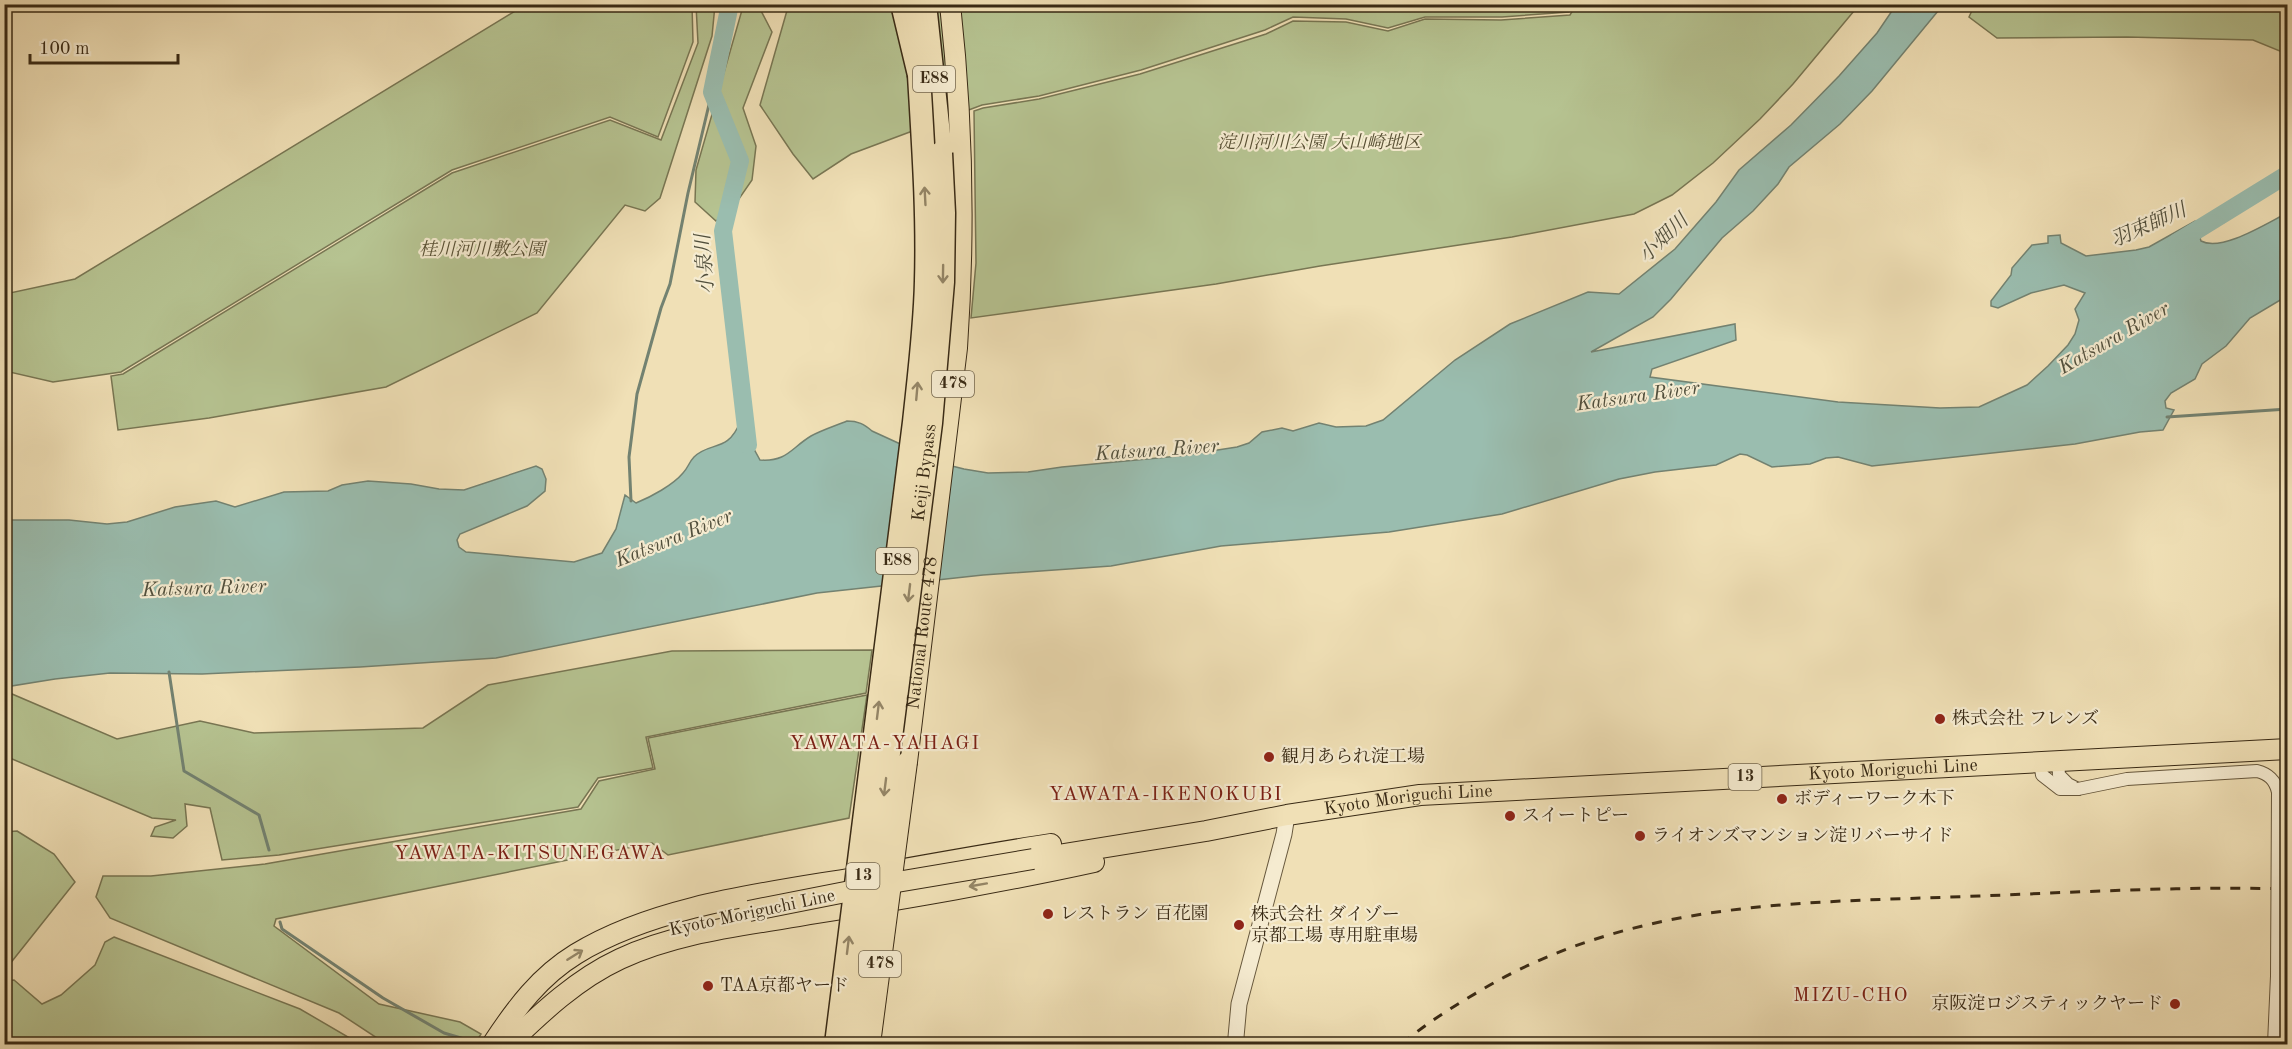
<svg xmlns="http://www.w3.org/2000/svg" width="2292" height="1049" viewBox="0 0 2292 1049" font-family="'Old Standard TT','Noto Serif JP',serif">
<style>
.green{fill:#b6c391;stroke:#787653;stroke-width:1.5}
.water{fill:#9abdaf;stroke:#738271;stroke-width:1.5}
.lines{fill:none;stroke-linecap:round;stroke-linejoin:round}
.stream{stroke:#738271;stroke-width:3}
.river{stroke:#9abdaf;stroke-width:18}
.minor-casing{stroke:#67583d;stroke-width:14}
.tertiary-casing{stroke:#67583d;stroke-width:17}
.primary-casing{stroke:#392a15;stroke-width:22}
.trunk-casing{stroke:#392a15;stroke-width:22}
.motorway-casing{stroke:#392a15;stroke-width:25}
.minor{stroke:#f5ebd0;stroke-width:12}
.tertiary{stroke:#f5ebd0;stroke-width:15}
.primary{stroke:#f0e0b6;stroke-width:20}
.trunk{stroke:#f0e0b6;stroke-width:20}
.motorway{stroke:#f0e0b6;stroke-width:22}
.rail{stroke:#392a15;stroke-width:3;stroke-dasharray:10 10;stroke-linecap:butt}
.minor-bridge-casing{stroke:#67583d;stroke-width:14;stroke-linecap:butt}
.primary-bridge-casing{stroke:#392a15;stroke-width:22;stroke-linecap:butt}
.trunk-bridge-casing{stroke:#392a15;stroke-width:22;stroke-linecap:butt}
.motorway-bridge-casing{stroke:#392a15;stroke-width:25;stroke-linecap:butt}
.minor-bridge{stroke:#f5ebd0;stroke-width:12}
.primary-bridge{stroke:#f0e0b6;stroke-width:20}
.trunk-bridge{stroke:#f0e0b6;stroke-width:20}
.motorway-bridge{stroke:#f0e0b6;stroke-width:22}
.oneway{stroke:#948566}
.poi-dot{fill:#8f2418;stroke:#f5ebd0;stroke-width:2}
.labels{text-anchor:middle;dominant-baseline:central;stroke-width:4.5;stroke-linejoin:round;paint-order:stroke}
.shield{fill:#f5ebd0;stroke:#71644d;stroke-width:1.5}
.shield-label{font-size:16px;font-weight:bold;fill:#392a15}
.park-label{font-size:18px;font-style:italic;fill:#585034;stroke:#f5ebd0}
.street-label{font-size:18px;fill:#392a15;stroke:#f5ebd0}
.poi-label{font-size:18px;fill:#392a15;stroke:#f5ebd0;text-anchor:start}
.water-label{font-size:20px;font-style:italic;fill:#514f3c;stroke:#f5ebd0}
.neighbourhood-label{font-size:20px;letter-spacing:1.5px;fill:#7a1f14;stroke:#f5ebd0}
</style>
<rect width="100%" height="100%" fill="#f0e0b6"/>
<filter id="stains"><feTurbulence type="fractalNoise" baseFrequency=".00333" numOctaves="4"/><feColorMatrix values="0 0 0 0 .2 0 0 0 0 .09 0 0 0 0 .02 0 0 0 .5 -.17"/></filter>
<radialGradient id="worn" r=".72"><stop offset=".6" stop-color="#630" stop-opacity="0"/><stop offset="1" stop-color="#630" stop-opacity=".3"/></radialGradient>
<g class="green">
<path d="M1975,4L2287,5V54L2253,40L2127,37L1997,38L1969,17Z"/>
<path d="M525,5H692L693,42L658,137L610,117L452,170L121,372L53,382L5,371V294L75,279Z"/>
<path d="M696,5H715L712,36L660,198L645,211L625,205L537,313L386,387L209,418L118,430L111,376L123,374L452,173L610,120L661,140L698,43Z"/>
<path d="M751,5H758L772,32L743,108L756,146L752,180L732,209L716,221L695,202L696,170L742,10Z"/>
<path d="M791,5H1573L1569,12L1502,17H1425L1388,28L1346,19L1293,17L1265,30L1141,70L1039,96L982,105L851,154L813,179L793,154L760,105L788,7Z"/>
<path d="M1576,5H1859L1793,84L1760,119L1713,163L1672,195L1634,214L1512,237L1320,266L1216,284L971,318L976,263L974,111L983,108L1039,99L1140,74L1266,34L1293,21L1346,22L1388,31L1425,19L1501,20L1570,15Z"/>
<path d="M872,650L866,693L646,737L653,768L598,778L578,807L279,855L222,860L210,808L185,804L187,826L173,838L151,836L155,827L176,820L152,818L5,756V691L117,739L200,721L254,733L423,728L488,685L672,651Z"/>
<path d="M867,695L849,818L668,855L652,843L276,919L274,926L379,1004L460,1022L481,1034L475,1044H386L339,1013L110,918L96,897L103,876H151L265,864L581,809L599,781L655,769L648,738Z"/>
<path d="M17,831L54,854L75,882L5,970V832Z"/>
<path d="M114,937L300,1009L360,1044H5V981L14,980L42,1004L61,995L95,965L105,942Z"/>
</g>
<path class="water" d="M1896,5H1943L1872,91L1840,124L1789,167L1778,184L1753,211L1722,238L1671,299L1653,317L1591,352L1735,324L1736,340L1652,369L1650,377L1838,402L1940,408L1979,407L2027,385L2048,366L2068,345L2075,334L2079,320L2075,309L2085,293L2064,285L2031,293L1998,308L1991,306V301L2011,275L2012,268L2032,245L2048,243V236L2060,235L2061,243L2086,256L2136,250L2149,247L2195,221L2201,241C2222,252 2267,223 2287,213V296L2250,318L2226,346L2202,364L2195,379L2171,393L2165,401L2166,408L2174,410L2163,430L2140,432L2075,444L1872,466L1838,457L1826,458L1810,464L1772,467L1747,455L1740,454L1716,465L1655,472L1619,479L1502,514L1389,532L1221,546L1111,566L983,575L817,593L496,658L360,667L202,674L110,673L55,679L5,687V520H69L107,524L127,522L175,507L216,501L235,507L284,492L328,491L342,485L368,481L411,484L439,489L464,490L536,466L542,469L546,479L545,491L527,506L460,534L457,540L459,547L466,552L574,562L602,553L616,529L625,495L636,503C651,497 673,485 683,473C688,468 689,462 694,457C710,441 728,453 740,422H751L754,449L760,460C787,462 791,448 811,436C822,430 835,426 847,421C858,421 864,424 872,431L944,464L964,469L988,473L1028,472L1062,467L1179,456L1237,447L1249,443L1262,432L1282,428L1293,431L1319,423L1336,427L1366,426L1383,420L1455,360L1510,324L1588,292L1619,294L1675,249L1716,202L1739,170L1791,125L1839,76L1877,33Z"/>
<g class="lines">
<g class="stream">
<path d="M2167,417L2288,409"/>
<path d="M631,501L629,457L637,394L661,308L670,284L688,193L712,92"/>
<path d="M169,672L184,771L259,815L269,850"/>
<path d="M280,922L282,929L383,998L444,1033L478,1043"/>
</g>
<g class="river">
<path d="M730,4L712,92L740,161L723,231L748,445"/>
<path d="M2176,243L2288,174"/>
</g>
<g class="minor-casing">
<g id="minor">
<path d="M2058,761L2059,775L2068,784L2078,789"/>
<path d="M2040,762L2042,775L2060,789H2078"/>
<path d="M2274,1044L2277,976"/>
</g>
</g>
<g class="tertiary-casing">
<path id="tertiary" d="M1238,1044L1236,1037L1239,1004L1284,834L1287,815"/>
</g>
<g class="primary-casing">
<g id="primary">
<path id="s1" d="M1033,859L1206,831L1287,815L1420,795L2288,749"/>
<path d="M493,1043C516,1008 540,976 576,954C654,906 764,893 854,878C920,866 986,854 1051,844"/>
<path d="M509,1044C542,1012 577,979 620,959C678,932 742,926 805,915C901,899 998,883 1094,862"/>
</g>
</g>
<g class="trunk-casing">
<g id="trunk">
<path id="s2" d="M907,762L957,348C965,231 963,121 950,4"/>
</g>
</g>
<g class="motorway-casing">
<g id="motorway">
<path d="M902,4L919,75"/>
<path d="M925,4L941,153"/>
</g>
</g>
<use href="#minor" class="minor"/>
<use href="#tertiary" class="tertiary"/>
<use href="#primary" class="primary"/>
<use href="#trunk" class="trunk"/>
<use href="#motorway" class="motorway"/>
<path class="rail" d="M1402,1044C1425,1024 1451,1008 1478,992C1635,898 1803,903 1979,896C2081,892 2185,886 2288,889"/>
<g class="minor-bridge-casing">
<path id="minor-bridge" d="M2078,789L2127,779L2257,771C2269,774 2275,780 2278,792L2277,976"/>
</g>
<g class="primary-bridge-casing">
<path id="primary-bridge" d="M749,911L891,883L1033,859"/>
</g>
<g class="trunk-bridge-casing">
<path id="trunk-bridge" d="M870,1044L907,762"/>
</g>
<g class="motorway-bridge-casing">
<g id="motorway-bridge">
<path d="M836,1044L914,422C919,375 925,328 926,281C928,212 923,144 919,75"/>
<path id="s3" d="M852,1044L931,423L943,282L944,213L941,153"/>
</g>
</g>
<use href="#minor-bridge" class="minor-bridge"/>
<use href="#primary-bridge" class="primary-bridge"/>
<use href="#trunk-bridge" class="trunk-bridge"/>
<use href="#motorway-bridge" class="motorway-bridge"/>
</g>
<defs><path id="oneway-shaft" d="M-6 0H5M1.5-3L5.5 0L1.5 3" fill="none" stroke-width="1.6" stroke-linecap="round" stroke-linejoin="round" transform="scale(1.5)"/></defs>
<g class="oneway">
<use href="#oneway-shaft" transform="translate(925 196) rotate(-93)"/>
<use href="#oneway-shaft" transform="translate(943 274) rotate(91)"/>
<use href="#oneway-shaft" transform="translate(917 391) rotate(-85)"/>
<use href="#oneway-shaft" transform="translate(909 593) rotate(97)"/>
<use href="#oneway-shaft" transform="translate(878 710) rotate(-83)"/>
<use href="#oneway-shaft" transform="translate(885 787) rotate(97)"/>
<use href="#oneway-shaft" transform="translate(978 885) rotate(170)"/>
<use href="#oneway-shaft" transform="translate(848 945) rotate(-83)"/>
<use href="#oneway-shaft" transform="translate(575 955) rotate(-32)"/>
</g>
<g class="poi-dot">
<circle cx="1940" cy="719" r="6"/>
<circle cx="1269" cy="757" r="6"/>
<circle cx="1782" cy="799" r="6"/>
<circle cx="1510" cy="816" r="6"/>
<circle cx="1640" cy="836" r="6"/>
<circle cx="1048" cy="914" r="6"/>
<circle cx="1239" cy="925" r="6"/>
<circle cx="708" cy="986" r="6"/>
<circle cx="2175" cy="1004" r="6"/>
</g>
<g class="labels">
<g class="shield">
<rect x="913" y="66" width="42" height="26" rx="4.5"/>
<rect x="932" y="371" width="42" height="26" rx="4.5"/>
<rect x="876" y="548" width="42" height="26" rx="4.5"/>
<rect x="1728.5" y="764" width="33" height="26" rx="4.5"/>
<rect x="846.5" y="863" width="33" height="26" rx="4.5"/>
<rect x="859" y="951" width="42" height="26" rx="4.5"/>
</g>
<g class="shield-label">
<text x="934" y="79">E88</text>
<text x="953" y="384">478</text>
<text x="897" y="561">E88</text>
<text x="1745" y="777">13</text>
<text x="863" y="876">13</text>
<text x="880" y="964">478</text>
</g>
<g class="park-label">
<text x="1319" y="143">淀川河川公園 大山崎地区</text>
<text x="482" y="250">桂川河川敷公園</text>
</g>
<g class="street-label">
<text stroke="none"><textPath href="#s3" startOffset="576">Keiji Bypass</textPath></text>
<text stroke="none"><textPath href="#s2" startOffset="130">National Route 478</textPath></text>
<text stroke="none"><textPath href="#s1" startOffset="866">Kyoto Moriguchi Line</textPath></text>
<text stroke="none"><textPath href="#s1" startOffset="380">Kyoto Moriguchi Line</textPath></text>
<text transform="translate(752 913) rotate(-12)">Kyoto Moriguchi Line</text>
</g>
<g class="poi-label">
<text x="1952" y="719">株式会社 フレンズ</text>
<text x="1281" y="757">観月あられ淀工場</text>
<text x="1794" y="799">ボディーワーク木下</text>
<text x="1522" y="816">スイートピー</text>
<text x="1652" y="836">ライオンズマンション淀リバーサイド</text>
<text x="1060" y="914">レストラン 百花園</text>
<text x="1251" y="915">株式会社 ダイゾー<tspan x="1251" dy="21">京都工場 専用駐車場</tspan></text>
<text x="720" y="986">TAA京都ヤード</text>
<text x="2163" y="1004" text-anchor="end">京阪淀ロジスティックヤード</text>
</g>
<g class="water-label">
<text transform="translate(2149 226) rotate(-24)">羽束師川</text>
<text transform="translate(1664 239) rotate(-44)">小畑川</text>
<text transform="translate(706 264) rotate(-94)">小泉川</text>
<text transform="translate(2114 339) rotate(-30)">Katsura River</text>
<text transform="translate(1638 397) rotate(-8)">Katsura River</text>
<text transform="translate(1157 451) rotate(-4)">Katsura River</text>
<text transform="translate(674 539) rotate(-22)">Katsura River</text>
<text transform="translate(204 589) rotate(-2)">Katsura River</text>
</g>
<g class="neighbourhood-label">
<text x="885" y="744">YAWATA-YAHAGI</text>
<text x="1166" y="795">YAWATA-IKENOKUBI</text>
<text x="530" y="854">YAWATA-KITSUNEGAWA</text>
<text x="1851" y="996">MIZU-CHO</text>
</g>
</g>
<rect width="2292" height="1049" fill="none" stroke="#f0e0b6" stroke-width="24"/>
<rect x="6" y="6" width="2280" height="1037" fill="none" stroke="#392a15" stroke-width="3"/>
<rect x="12" y="12" width="2268" height="1025" fill="none" stroke="#392a15" stroke-width="1.5"/>
<path d="M30 54v9h148v-9" fill="none" stroke="#392a15" stroke-width="3"/>
<text x="39" y="54" font-size="18" fill="#392a15" stroke="#f5ebd0" stroke-width="4.5" paint-order="stroke">100 m</text>
<rect width="100%" height="100%" filter="url(#stains)"/>
<rect width="100%" height="100%" fill="url(#worn)"/>
</svg>
